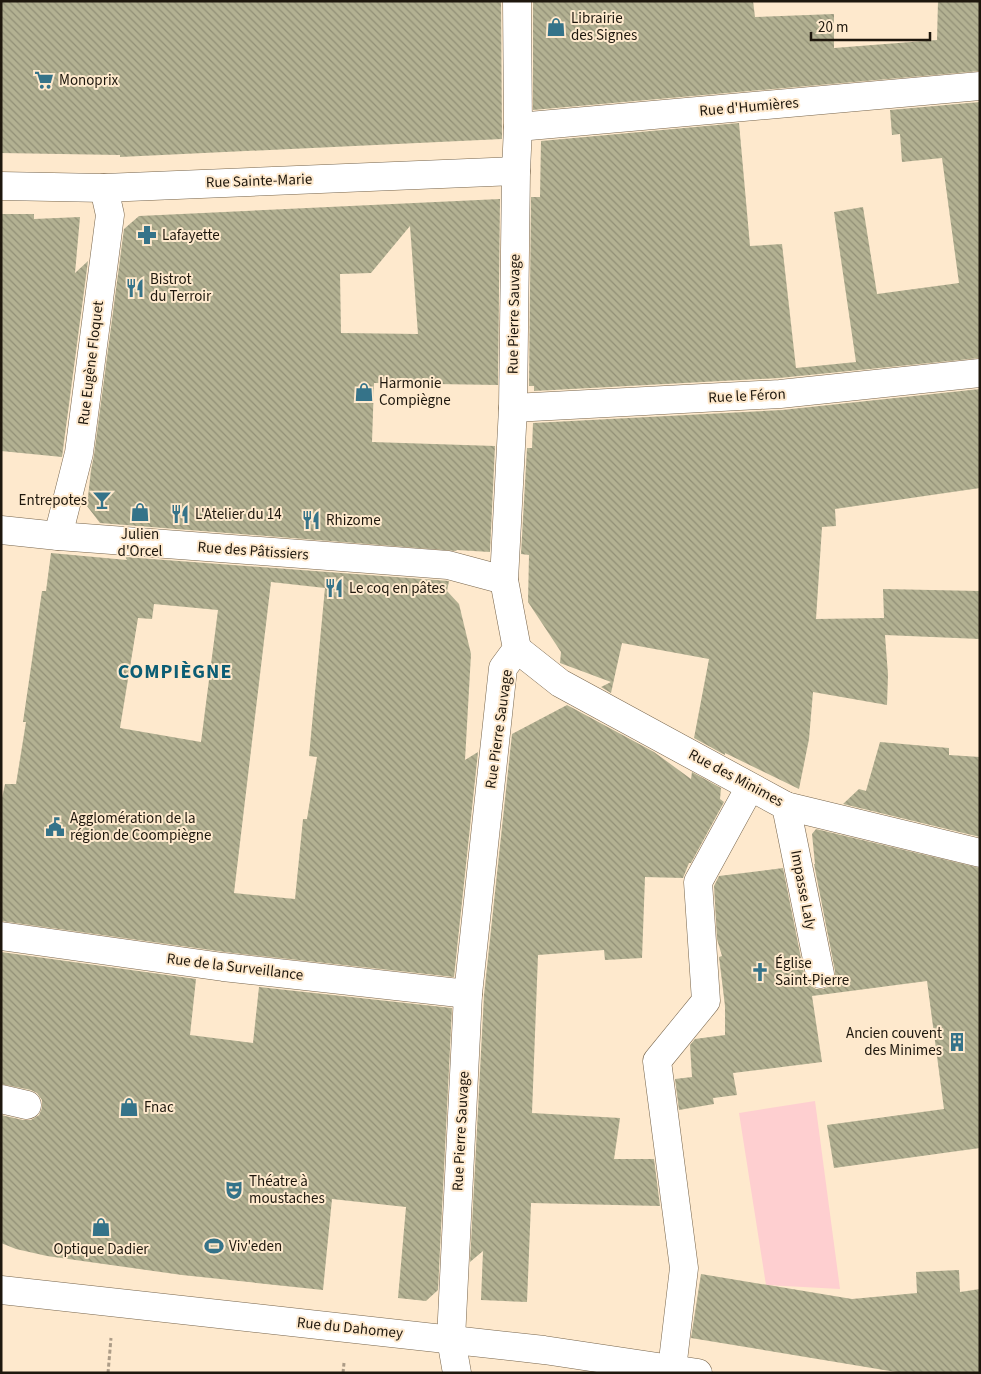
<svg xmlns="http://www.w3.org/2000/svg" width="981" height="1374" viewBox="0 0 981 1374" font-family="'Source Sans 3',sans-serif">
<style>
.green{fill:#fecfd0}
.building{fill:url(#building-back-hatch);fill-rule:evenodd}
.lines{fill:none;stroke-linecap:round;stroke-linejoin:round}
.minor-casing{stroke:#77654c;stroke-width:29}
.path{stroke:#ac9c87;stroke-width:3;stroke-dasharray:4 2.5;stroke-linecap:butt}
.minor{stroke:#fff;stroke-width:28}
.labels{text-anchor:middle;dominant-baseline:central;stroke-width:4;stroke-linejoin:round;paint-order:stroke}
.poi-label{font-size:15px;fill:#1e170d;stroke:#fee9cd;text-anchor:start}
.street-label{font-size:15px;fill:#1e170d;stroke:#fee9cd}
.district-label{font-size:20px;font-weight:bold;letter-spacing:1px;fill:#0b5d74;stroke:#fee9cd}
</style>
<defs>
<pattern id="building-back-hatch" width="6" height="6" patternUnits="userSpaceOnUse" patternTransform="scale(1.25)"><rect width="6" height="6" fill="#b3b192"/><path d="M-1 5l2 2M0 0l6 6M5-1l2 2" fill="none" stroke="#918f76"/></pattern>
</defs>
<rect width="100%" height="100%" fill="#fee9cd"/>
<path class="green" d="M815,1101L840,1289L766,1285L739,1113Z"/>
<g class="building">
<path d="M1,1H501L502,139L120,157V155L1,153Z"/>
<path d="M533,1H753L755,17L834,14V48L937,40L938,1H980V71L533,110Z"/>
<path d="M980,102V358L779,378L534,391V386H529L531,197H540L541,141L739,123L750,246L782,244L796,368L856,362L834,212L863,207L877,294L959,283L942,158L902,162L900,134L892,135L890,110Z"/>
<path d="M500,199L498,385L374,383L372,442L495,446L490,552L457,550L456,551L100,523L87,506L91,470L94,455L124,229L139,216ZM410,226L418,334L341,333L340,274L371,273Z"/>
<path d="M1,214H34V219L80,217L75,273L88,261L62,457L1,451Z"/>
<path d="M980,389V488L835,509L836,526L822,527L816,619L884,618L883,589L980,591V639L885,635L888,675L887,705L813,692L809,739L799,789L725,753V755L694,738L709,659L622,643L611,693L601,687L611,682L560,663L561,652L528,602L529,555L521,554L527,448H532L533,423L782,410Z"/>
<path d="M51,553L127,560L125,557L449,581L447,591L459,604L471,654L465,760L478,752L454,977L225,952L1,921V803L5,784H16L26,722H23L42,591H46ZM271,582L325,588L309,756L317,757L307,819H303L295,899L234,893ZM154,604L218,610L201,742L120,728L138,618L152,619Z"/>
<path d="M567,705L654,752L691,779L692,772L721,788L720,799L724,802L691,863H689L683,878L645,877L642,958L605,960L604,950L538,955L532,1113L620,1118L614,1159H654L660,1206L531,1203L527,1302L481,1300L483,1251L470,1262L484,995L512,734Z"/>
<path d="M880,742L949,748V755L980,757V837L843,804L859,789L866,791Z"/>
<path d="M816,829L980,868V1148L834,1168L827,1125L944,1109L927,981L812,996L822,1062L733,1073L737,1095L713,1098L714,1104L679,1110L675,1079L692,1077L690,1045L695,1039L725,1035V1006L719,957L722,956L717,939L714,886L719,876L783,868L805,978L809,985L816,989H823L830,986L835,979V971L814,864H815L812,834Z"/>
<path d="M1,952L196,979L190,1035L253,1043L259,987L452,1008L438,1290L426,1301L398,1298L406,1207L332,1199L323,1290L182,1275L47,1256L16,1249L1,1243V1115L23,1120H31L39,1115L42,1108V1100L37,1093L31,1090L1,1084Z"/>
<path d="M959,1270L960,1292L980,1289V1373H902L691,1338L701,1274L852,1299L917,1293L916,1272Z"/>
</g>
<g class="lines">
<g class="minor-casing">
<g id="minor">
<path d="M518,127L980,86"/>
<path d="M1,186L104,188L516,171"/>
<path d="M513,408L780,394L980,373"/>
<path d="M1,530L58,536L448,565L504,580"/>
<path d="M58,536L79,453L110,215L104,188"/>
<path d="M517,649L560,683L786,806L980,853"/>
<path d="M786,806L820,974"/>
<path d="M1,936L223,967L468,994"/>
<path d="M1,1099L27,1105"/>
<path d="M1,1290L544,1350L698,1373"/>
<path d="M672,1369L684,1268L657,1061L706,1001L698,882L750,787"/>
<path d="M457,1373L451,1339L468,994L503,668L517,649L504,580L513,408L516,171L518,127L517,1"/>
</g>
</g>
<g class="path">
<path d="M108,1373L111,1338"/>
<path d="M343,1373L344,1363"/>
</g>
<use href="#minor" class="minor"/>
</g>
<defs>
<g id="shop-bare" transform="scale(1.5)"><path d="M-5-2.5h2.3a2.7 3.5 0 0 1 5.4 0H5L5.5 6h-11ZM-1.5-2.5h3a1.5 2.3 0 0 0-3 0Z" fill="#357389" stroke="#fee9cd" stroke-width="2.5" paint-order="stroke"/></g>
<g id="supermarket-bare" transform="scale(1.5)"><path d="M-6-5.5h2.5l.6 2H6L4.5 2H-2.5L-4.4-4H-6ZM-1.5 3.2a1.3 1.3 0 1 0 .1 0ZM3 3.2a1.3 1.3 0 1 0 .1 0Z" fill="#357389" stroke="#fee9cd" stroke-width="2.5" paint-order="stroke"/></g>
<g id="pharmacy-bare" transform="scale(1.5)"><path d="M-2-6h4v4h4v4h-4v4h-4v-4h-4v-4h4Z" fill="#357389" stroke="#fee9cd" stroke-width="2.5" paint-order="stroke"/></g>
<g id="restaurant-bare" transform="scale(1.5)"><path d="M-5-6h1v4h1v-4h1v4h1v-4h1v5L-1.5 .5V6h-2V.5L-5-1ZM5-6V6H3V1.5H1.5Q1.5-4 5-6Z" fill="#357389" stroke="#fee9cd" stroke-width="2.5" paint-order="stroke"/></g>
<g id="bar-bare" transform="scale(1.5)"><path d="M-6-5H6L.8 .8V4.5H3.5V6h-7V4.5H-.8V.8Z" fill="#357389" stroke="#fee9cd" stroke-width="2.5" paint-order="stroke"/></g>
<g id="civic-bare" transform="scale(1.5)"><path d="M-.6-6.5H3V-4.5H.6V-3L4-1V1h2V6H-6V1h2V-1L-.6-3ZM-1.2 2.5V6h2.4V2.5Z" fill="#357389" stroke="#fee9cd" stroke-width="2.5" paint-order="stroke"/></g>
<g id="church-bare" transform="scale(1.5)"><path d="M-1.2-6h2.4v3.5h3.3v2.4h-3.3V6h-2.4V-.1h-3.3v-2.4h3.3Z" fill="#357389" stroke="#fee9cd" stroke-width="2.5" paint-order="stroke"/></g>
<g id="building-bare" transform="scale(1.5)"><path d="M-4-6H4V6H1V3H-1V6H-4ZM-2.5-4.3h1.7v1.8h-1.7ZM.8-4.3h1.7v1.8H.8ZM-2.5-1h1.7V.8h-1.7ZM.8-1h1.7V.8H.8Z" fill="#357389" stroke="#fee9cd" stroke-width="2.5" paint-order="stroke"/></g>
<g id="theatre-bare" transform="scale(1.5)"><path d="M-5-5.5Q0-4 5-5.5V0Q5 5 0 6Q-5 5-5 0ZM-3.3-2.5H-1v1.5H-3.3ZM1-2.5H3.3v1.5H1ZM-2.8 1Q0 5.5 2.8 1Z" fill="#357389" stroke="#fee9cd" stroke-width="2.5" paint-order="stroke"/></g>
<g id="stadium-bare" transform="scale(1.5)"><path d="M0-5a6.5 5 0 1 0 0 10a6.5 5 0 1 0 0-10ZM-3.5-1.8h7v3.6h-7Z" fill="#357389" stroke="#fee9cd" stroke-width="2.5" paint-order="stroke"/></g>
</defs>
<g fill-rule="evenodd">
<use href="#shop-bare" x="556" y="27"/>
<use href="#supermarket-bare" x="44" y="80"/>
<use href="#pharmacy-bare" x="147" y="235"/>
<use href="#restaurant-bare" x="135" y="288"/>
<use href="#shop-bare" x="364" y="392"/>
<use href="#bar-bare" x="102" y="500"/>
<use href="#shop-bare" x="140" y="512"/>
<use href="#restaurant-bare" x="180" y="514"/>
<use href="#restaurant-bare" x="311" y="520"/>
<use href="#restaurant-bare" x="334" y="588"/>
<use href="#civic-bare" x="55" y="827"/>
<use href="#church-bare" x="760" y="972"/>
<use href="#building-bare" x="957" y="1042"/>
<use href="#shop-bare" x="129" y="1107"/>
<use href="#theatre-bare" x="234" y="1190"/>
<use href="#shop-bare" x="101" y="1227"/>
<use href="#stadium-bare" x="214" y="1246"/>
</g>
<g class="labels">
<g class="poi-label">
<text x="571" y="18">Librairie<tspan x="571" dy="17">des Signes</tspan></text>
<text x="59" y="80">Monoprix</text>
<text x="162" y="235">Lafayette</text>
<text x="150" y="279">Bistrot<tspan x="150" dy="17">du Terroir</tspan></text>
<text x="379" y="383">Harmonie<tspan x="379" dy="17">Compiègne</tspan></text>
<text x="87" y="500" text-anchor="end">Entrepotes</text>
<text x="195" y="514">L'Atelier du 14</text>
<text x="326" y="520">Rhizome</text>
<text x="140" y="534" text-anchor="middle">Julien<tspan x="140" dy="17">d'Orcel</tspan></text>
<text x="349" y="588">Le coq en pâtes</text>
<text x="70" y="818">Agglomération de la<tspan x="70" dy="17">région de Coompiègne</tspan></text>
<text x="775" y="963">Église<tspan x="775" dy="17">Saint-Pierre</tspan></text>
<text x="942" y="1033" text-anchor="end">Ancien couvent<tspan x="942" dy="17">des Minimes</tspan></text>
<text x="144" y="1107">Fnac</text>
<text x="249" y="1181">Théatre à<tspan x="249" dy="17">moustaches</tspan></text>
<text x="229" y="1246">Viv'eden</text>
<text x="101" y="1249" text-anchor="middle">Optique Dadier</text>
</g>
<g class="street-label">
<text transform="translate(749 107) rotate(-5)">Rue d'Humières</text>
<text transform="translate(259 181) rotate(-2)">Rue Sainte-Marie</text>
<text transform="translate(514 314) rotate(-89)">Rue Pierre Sauvage</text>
<text transform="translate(91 363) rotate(-83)">Rue Eugène Floquet</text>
<text transform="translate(747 396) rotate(-3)">Rue le Féron</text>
<text transform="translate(253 551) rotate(4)">Rue des Pâtissiers</text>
<text transform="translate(499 729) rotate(-82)">Rue Pierre Sauvage</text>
<text transform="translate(736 778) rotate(28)">Rue des Minimes</text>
<text transform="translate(803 890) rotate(79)">Impasse Laly</text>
<text transform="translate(235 967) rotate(7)">Rue de la Surveillance</text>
<text transform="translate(461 1131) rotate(-87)">Rue Pierre Sauvage</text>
<text transform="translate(350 1328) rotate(6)">Rue du Dahomey</text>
</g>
<g class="district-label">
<text x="175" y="672">COMPIÈGNE</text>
</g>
</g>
<rect width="981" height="1374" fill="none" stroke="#1e170d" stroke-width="5"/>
<path d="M811 32v8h119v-8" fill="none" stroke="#1e170d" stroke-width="2.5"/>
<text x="818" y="32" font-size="15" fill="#1e170d" stroke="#fee9cd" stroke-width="4" paint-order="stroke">20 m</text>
</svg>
